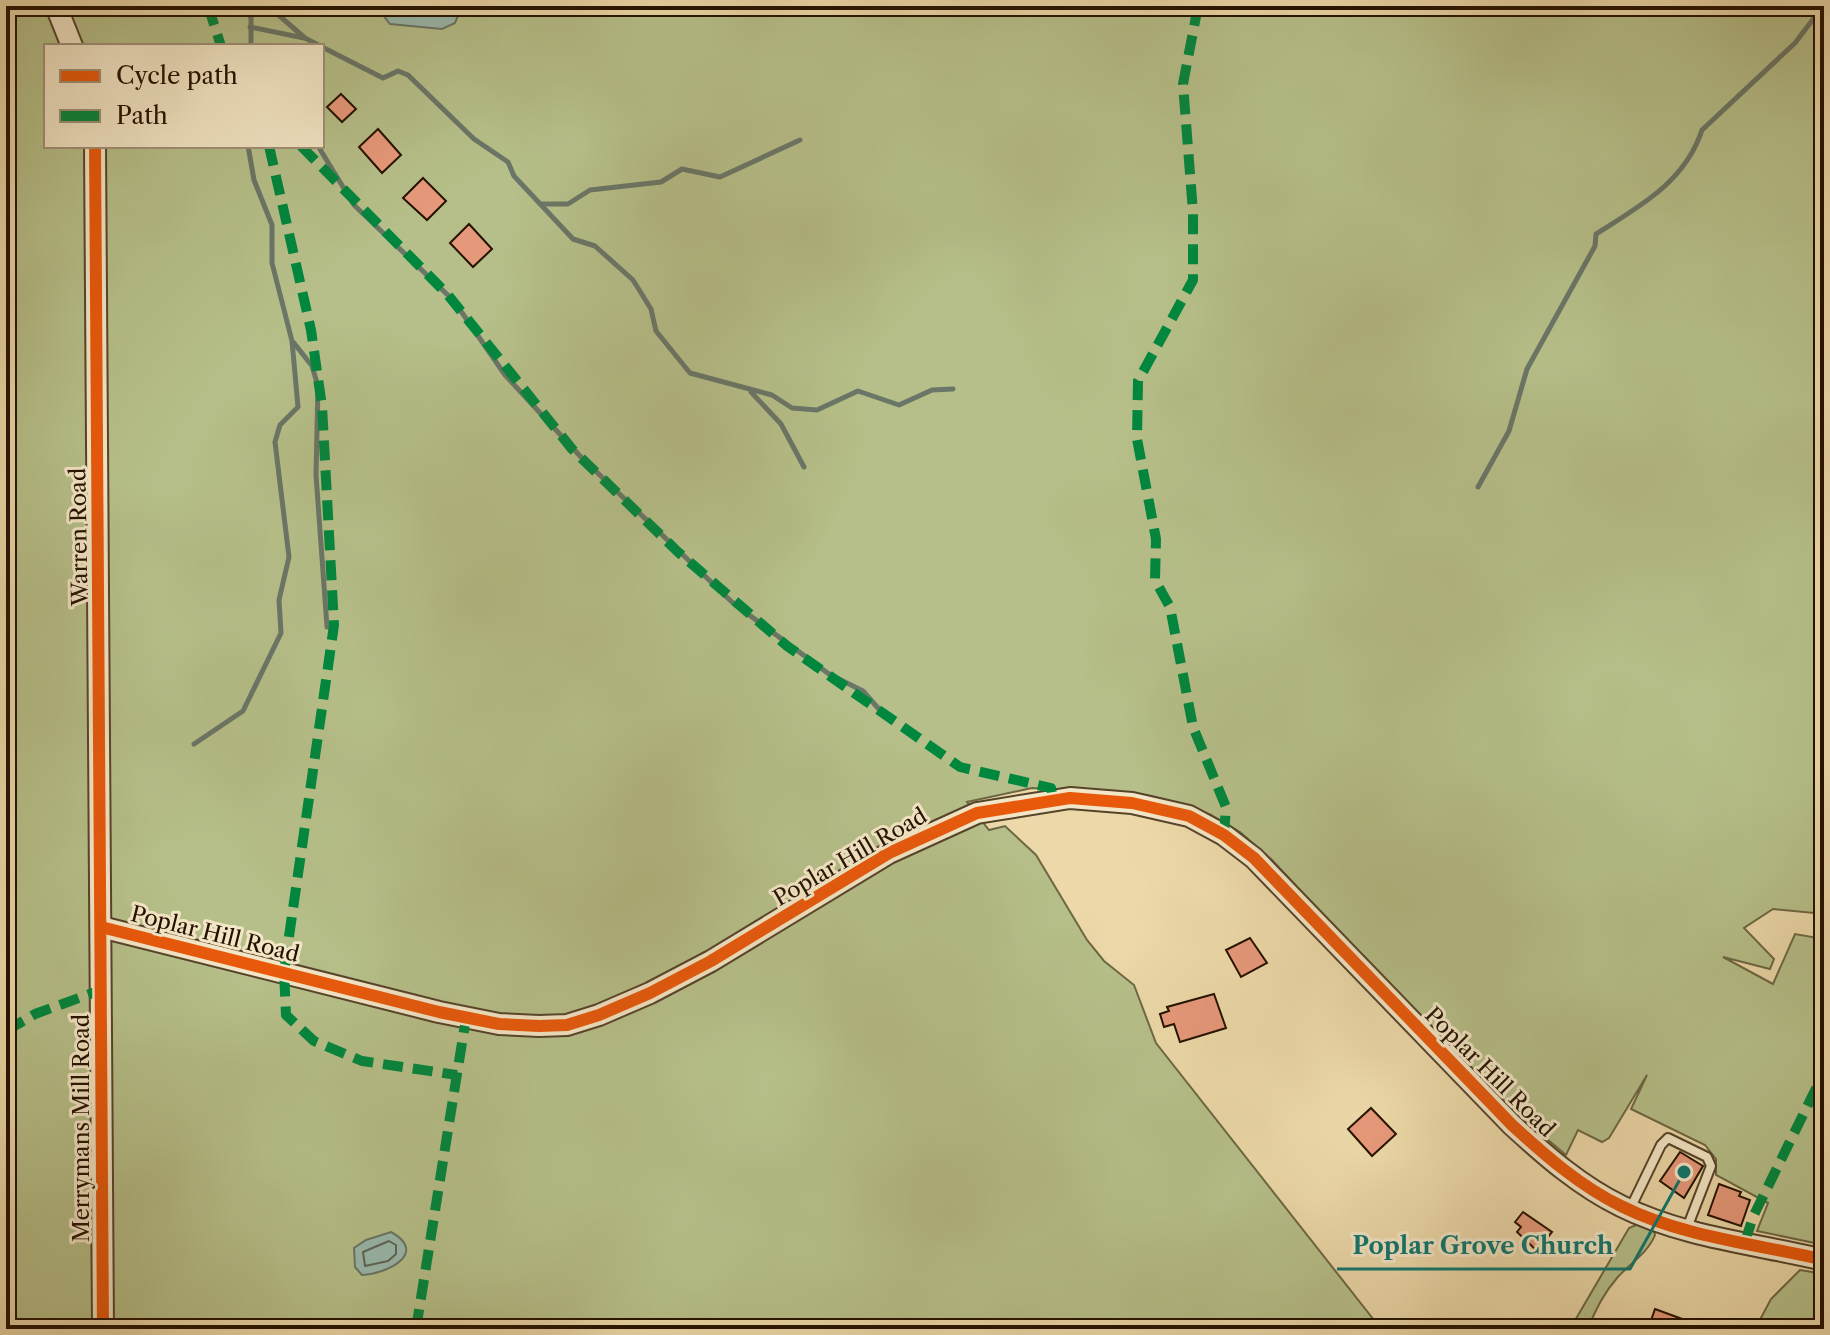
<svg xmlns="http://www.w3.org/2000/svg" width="1830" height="1335" viewBox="0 0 1830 1335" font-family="'Libre Caslon Text',serif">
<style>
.green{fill:#b6bf89;stroke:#6d6844;stroke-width:2;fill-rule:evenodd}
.water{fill:#99b9ac;stroke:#6a7667;stroke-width:2}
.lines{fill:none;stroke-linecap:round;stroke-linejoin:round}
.shore{stroke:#5e6656;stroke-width:2}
.stream{stroke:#6a7667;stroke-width:5}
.building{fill:#e6997a;stroke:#241200;stroke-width:2}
.service-casing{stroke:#56442a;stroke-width:12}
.tertiary-casing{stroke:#56442a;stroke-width:24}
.service{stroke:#f3e6c6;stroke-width:8}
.tertiary{stroke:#f3e6c6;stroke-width:20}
.quiet{stroke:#00873e;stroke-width:10;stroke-dasharray:20 10;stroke-linecap:butt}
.cycleway-casing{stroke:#f3e6c6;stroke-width:17}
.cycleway{stroke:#e8590c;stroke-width:12}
.labels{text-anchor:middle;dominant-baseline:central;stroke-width:6;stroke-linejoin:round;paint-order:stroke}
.street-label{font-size:22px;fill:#241200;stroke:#f3e6c6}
.leader{fill:none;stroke:#0f766e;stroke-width:3}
.callout-dot{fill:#0f766e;stroke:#f3e6c6;stroke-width:3}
.callout-label{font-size:24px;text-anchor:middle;font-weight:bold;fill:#0f766e;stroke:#f3e6c6;stroke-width:6;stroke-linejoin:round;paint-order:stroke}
</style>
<rect width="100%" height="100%" fill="#ecd8a8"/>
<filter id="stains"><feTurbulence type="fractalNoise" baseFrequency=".0025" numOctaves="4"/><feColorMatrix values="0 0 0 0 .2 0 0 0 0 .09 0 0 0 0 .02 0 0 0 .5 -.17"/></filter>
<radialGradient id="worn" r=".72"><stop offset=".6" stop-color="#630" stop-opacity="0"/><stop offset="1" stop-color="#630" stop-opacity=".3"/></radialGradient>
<g class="green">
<path d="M6,6H1824V914L1773,909L1744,928L1774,959L1770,969L1723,957L1773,984L1795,934L1824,939V1245L1757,1231L1768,1203L1716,1175V1159L1705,1145L1631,1109L1647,1075L1609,1138L1602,1142L1578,1130L1566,1155L1493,1094L1439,1040L1272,860L1240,832L1211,815L1187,805L1147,795L1032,788L967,802L989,830L1005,826L1036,855L1087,940L1104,961L1134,985L1156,1043L1381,1329H6ZM46,46H322V146H46Z"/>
<path d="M1641,1223L1653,1228L1655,1235C1648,1253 1629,1264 1617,1278C1604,1293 1595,1310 1588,1329H1570L1629,1228Z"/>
<path d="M1800,1270L1824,1274V1329H1755L1771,1299Z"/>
</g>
<g class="water">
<path d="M381,6H462L455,23L442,29L390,24L380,11Z"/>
<path d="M391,1232C429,1253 387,1274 362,1275L355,1267L354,1248L366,1240Z"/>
</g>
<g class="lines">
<path class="shore" d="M389,1241L396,1245V1254L388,1261L365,1266L363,1252Z"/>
<g class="stream">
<path d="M241,6L251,17V46"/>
<path d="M268,6L305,38L320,46"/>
<path d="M250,27L304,38"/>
<path d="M322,47L383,78L398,71L408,75L474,139L508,162L514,176L573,239L595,246L633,280L651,309L656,331L690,373L772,395L792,408L817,410L858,391L899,405L932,390L953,389"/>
<path d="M318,146L354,205L454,301L505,375L581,457L733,603L829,674L863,691L885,716"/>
<path d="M542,204H568L590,190L661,182L682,169L720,177L800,140"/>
<path d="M294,343L312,366L318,386L316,475L327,627"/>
<path d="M751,392L781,424L804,467"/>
<path d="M1478,487L1509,431L1527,369L1595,246L1596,234C1640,206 1685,182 1702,130L1795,43L1814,18L1824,14"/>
<path d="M194,744L243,711L281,633L279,600L289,557L275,442L280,425L298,407L292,341L272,263V225L254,180L248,146"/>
</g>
</g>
<g class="building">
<path d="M341,94L356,109L342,122L327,107Z"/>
<path d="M378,129L401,155L382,173L359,147Z"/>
<path d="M423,178L446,201L427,220L403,198Z"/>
<path d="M469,224L492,249L473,267L450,243Z"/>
<path d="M1250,938L1267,963L1241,977L1226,950Z"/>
<path d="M1214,994L1226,1028L1180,1042L1174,1024L1164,1027L1160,1014L1169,1011L1167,1007Z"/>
<path d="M1371,1108L1396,1134L1372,1156L1348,1129Z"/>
<path d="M1680,1152L1703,1166L1684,1198L1660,1181Z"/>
<path d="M1719,1184L1741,1192L1739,1196L1750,1200L1741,1226L1708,1215Z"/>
<path d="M1523,1212L1552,1232L1537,1251L1517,1232L1521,1227L1515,1222Z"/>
<path d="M1655,1309L1704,1327V1329H1648Z"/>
</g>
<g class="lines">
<g class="service-casing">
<path id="service" d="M1630,1209L1661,1145L1668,1138L1707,1157L1711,1166L1687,1228"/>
</g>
<g class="tertiary-casing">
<g id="tertiary">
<path d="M56,6L72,46"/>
<path d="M95,146L103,1329"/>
<path d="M101,927L439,1012L499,1024L539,1026L567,1025L599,1015L650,993L711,961L889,853L977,813L1070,798L1132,803L1189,816L1224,835L1254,858L1512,1125C1546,1156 1580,1186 1621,1206C1683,1237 1757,1244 1824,1260"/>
</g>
</g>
<use href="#service" class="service"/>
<use href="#tertiary" class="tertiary"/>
<g class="quiet">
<path d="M208,6L221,46"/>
<path d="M1198,6L1183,84L1193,212V280L1138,381L1137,439L1156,539L1155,580L1170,607L1193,727L1226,807L1224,835"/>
<path d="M269,146L311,330L322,406L334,625L284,971L286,1015L314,1041L362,1061L457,1075"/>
<path d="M301,146L448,295L572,449L678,552L787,646L960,767L1051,788L1053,799"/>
<path d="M6,1031L35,1014L101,990"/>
<path d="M1745,1242L1753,1217L1824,1072"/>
<path d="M416,1329L466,1018"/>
</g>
<g class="cycleway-casing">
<g id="cycleway">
<path d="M95,146L103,1329"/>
<path d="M101,927L439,1012L499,1024L539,1026L567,1025L599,1015L650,993L711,961L889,853L977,813L1070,798L1132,803L1189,816L1224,835L1254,858L1512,1125C1546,1156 1580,1186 1621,1206C1683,1237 1757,1244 1824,1260"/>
</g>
</g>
<use href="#cycleway" class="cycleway"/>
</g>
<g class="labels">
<g class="street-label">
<text transform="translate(79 537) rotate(-91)">Warren Road</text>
<text transform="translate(850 857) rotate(-30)">Poplar Hill Road</text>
<text transform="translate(215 934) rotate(14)">Poplar Hill Road</text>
<text transform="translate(1490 1072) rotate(45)">Poplar Hill Road</text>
<text transform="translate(81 1128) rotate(-90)">Merrymans Mill Road</text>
</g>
</g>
<path class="leader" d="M1684 1172L1630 1269H1337"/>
<circle class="callout-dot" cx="1684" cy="1172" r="8"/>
<g class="callout-label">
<text x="1483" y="1254">Poplar Grove Church</text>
</g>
<rect width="1830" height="1335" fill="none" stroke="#ecd8a8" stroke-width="32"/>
<rect x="8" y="8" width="1814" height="1319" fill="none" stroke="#241200" stroke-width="4"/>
<rect x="16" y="16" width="1798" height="1303" fill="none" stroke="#241200" stroke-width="2"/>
<rect x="44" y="44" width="280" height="104" fill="#f3e6c6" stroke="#a09177" stroke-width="2"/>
<rect x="60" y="70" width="40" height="12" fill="#e8590c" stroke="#a09177" stroke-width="2"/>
<text x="116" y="84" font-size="24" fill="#241200">Cycle path</text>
<rect x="60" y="110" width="40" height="12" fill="#00873e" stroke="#a09177" stroke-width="2"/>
<text x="116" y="124" font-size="24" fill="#241200">Path</text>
<rect width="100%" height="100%" filter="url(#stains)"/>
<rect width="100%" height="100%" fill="url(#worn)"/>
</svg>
